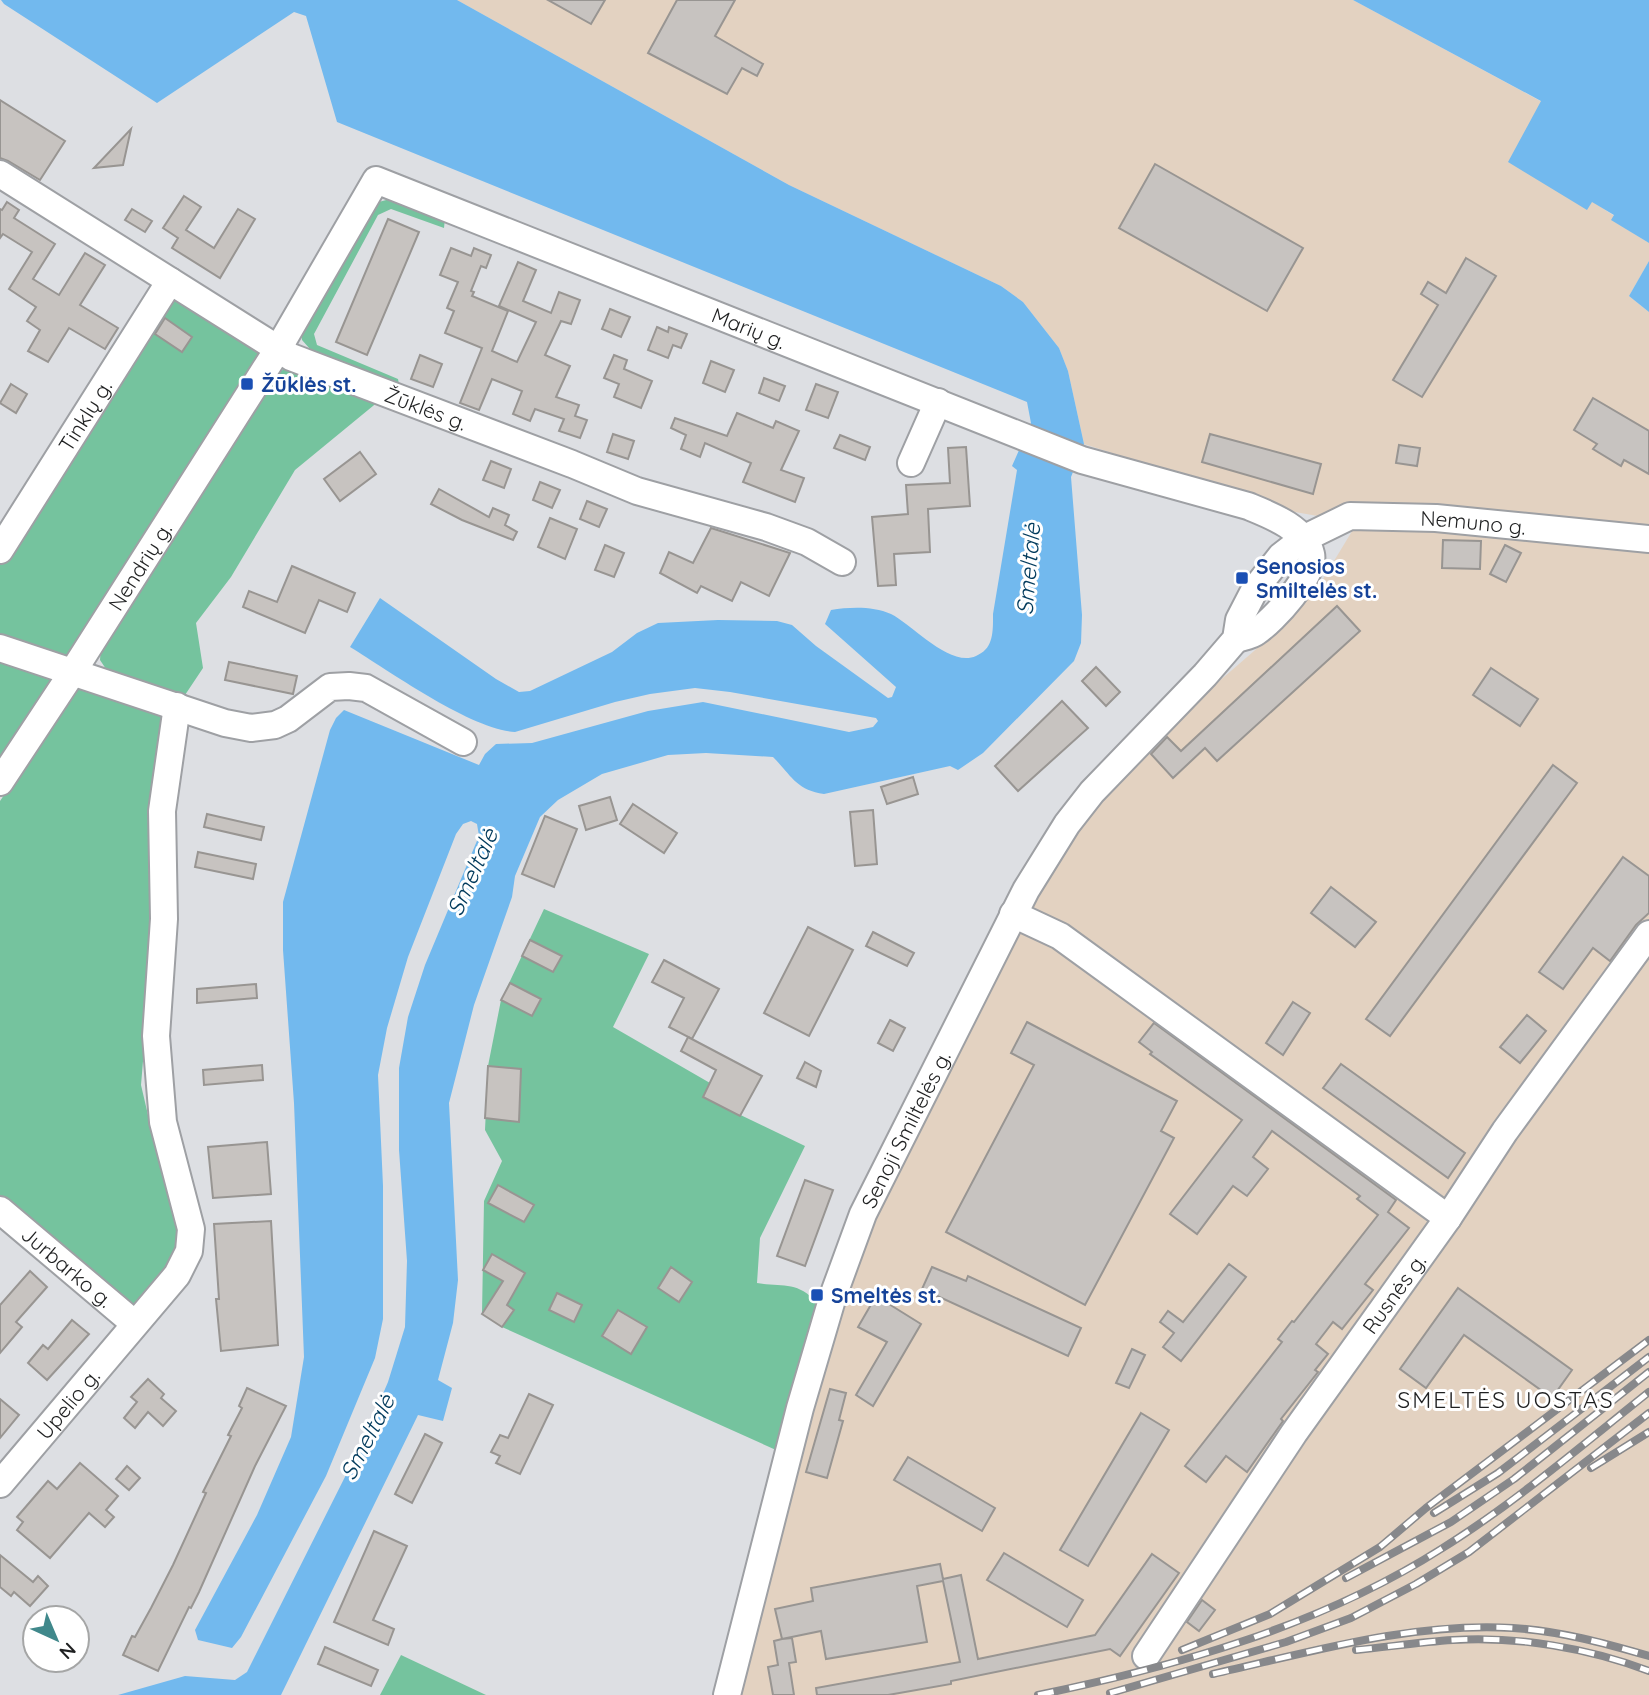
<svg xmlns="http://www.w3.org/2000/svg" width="1649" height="1695" viewBox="0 0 1649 1695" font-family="Quicksand,sans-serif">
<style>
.industrial{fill:#e3d2c1}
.green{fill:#75c39e}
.water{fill:#72b9ee}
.building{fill:#c7c3c0;stroke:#989592;stroke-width:2}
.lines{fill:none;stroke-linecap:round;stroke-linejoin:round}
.minor-casing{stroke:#9ea0a4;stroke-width:30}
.minor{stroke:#fff;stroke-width:26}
.rail-casing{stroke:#87888b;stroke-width:8}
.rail{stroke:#fff;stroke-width:5;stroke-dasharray:16;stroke-linecap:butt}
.transit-dot{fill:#1a4fb4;stroke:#fff;stroke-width:2.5}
.labels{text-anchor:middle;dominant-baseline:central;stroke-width:6;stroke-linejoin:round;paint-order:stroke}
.street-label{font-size:21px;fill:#1f2021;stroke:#fff}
.transit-label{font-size:21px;font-weight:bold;fill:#164399;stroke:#fff;text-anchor:start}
.water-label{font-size:23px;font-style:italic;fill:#003a5c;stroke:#fff}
.neighbourhood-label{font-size:23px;letter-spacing:2px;fill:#1f2021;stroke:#fff}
</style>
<rect width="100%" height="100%" fill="#dddfe3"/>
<path class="industrial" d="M457,0H1353L1542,102L1586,209L1592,201L1614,216L1612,220L1649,243V261L1629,296L1649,312V1695H734L799,1444L869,1217L1072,829L1157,735L1254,651L1300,607L1317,589L1357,523L1295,512L1084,444L1068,371L1059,348L1023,302L1001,286L789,185Z"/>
<g class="green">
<path d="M390,199L445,218L444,228L391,209L378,215L314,334L317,345L398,379L399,384L310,349L302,340L301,331L375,203Z"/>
<path d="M174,291L260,350L261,358L71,658L0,637V563L165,297Z"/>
<path d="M290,366L379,401L295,470L231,577L196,623L203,668L183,698L108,672L100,660L101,646L279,372Z"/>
<path d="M0,659L47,677L52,682L0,766Z"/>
<path d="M84,686L161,715L164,721L153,941L141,1085L162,1175L187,1239L135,1316L0,1200V801L74,691Z"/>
<path d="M544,909L649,954L613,1027L710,1083L703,1097L805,1146L760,1238L757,1283C782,1287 798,1281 816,1302V1314L776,1450L502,1327L482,1314L484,1201L502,1161L485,1130L488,1066L501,1000Z"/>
<path d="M401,1655L486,1695H380Z"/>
</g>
<g class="water">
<path d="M1,0H457L789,185L1001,286L1023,302L1059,348L1068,371L1084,444L1071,477L1082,615L1081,643L1074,661L983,753L958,770L950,766L824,794C796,790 791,775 773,757L706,753L668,755L602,774L558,800L540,817L515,876L512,897L474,1005L449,1103L458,1280L453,1323L438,1380L452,1388L443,1421L418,1415L281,1695H118L185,1676L235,1680L247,1672L361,1445L388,1382L405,1327L407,1261L399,1150V1068L408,1017L425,965L479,836L477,824L471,821L463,824L456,834L408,957L387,1028L378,1075L383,1186V1319L375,1358L326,1476L241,1637L232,1648L198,1640L195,1630L257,1515L291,1437L304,1357L294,1103L283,950V902L330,730L336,718L344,710L479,765L485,754L496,744L532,743L648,711L703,702L849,732L873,727L878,721L876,718L730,692L695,688L650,694L615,702L515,732C470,729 391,672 350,647L380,598L496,679L519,692L530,691L612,652L637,633L658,623L718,620L777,621L792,625L816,646L888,698L892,697L896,687L825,624L831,610C850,607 873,606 891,614C913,625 950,668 976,656C994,649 993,631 993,614L1017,470L1012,466L1031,423L1027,402L337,122L306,16L294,12L157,103L4,4Z"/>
<path d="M1353,0H1649V243L1611,220L1614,215L1592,202L1587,210L1508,162L1541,101Z"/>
<path d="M1649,261V312L1629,296Z"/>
</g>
<g class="building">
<path d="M548,0H605L591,24Z"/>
<path d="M677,0H735L715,36L763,64L757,76L742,68L727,94L648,53Z"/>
<path d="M0,100L65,141L40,180L8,161L0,158Z"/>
<path d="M131,129L123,165L94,168Z"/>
<path d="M1155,164L1303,248L1267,311L1119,228Z"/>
<path d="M184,196L201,207L186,230L214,248L238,209L255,219L220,278L172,248L178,238L163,228Z"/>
<path d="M7,202L19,210L14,218L55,244L33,279L59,295L85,253L105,265L80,305L118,328L105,349L69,328L48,362L28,351L40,330L27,321L36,307L9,289L32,252L3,234L0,238V209L2,210Z"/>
<path d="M132,209L152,221L145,232L125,220Z"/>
<path d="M388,219L419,232L367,355L336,342Z"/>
<path d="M451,248L471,256L474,248L491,255L486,268L481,266L471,291L474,292L472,296L508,311L492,351L517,362L536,322L499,306L518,262L536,270L523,301L551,313L559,292L580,300L571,324L561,321L545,355L570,366L556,397L579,405L575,416L587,420L580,438L559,431L564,419L535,409L530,421L513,414L522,391L492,379L479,410L460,403L482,348L445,333L454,311L447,308L458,282L440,275Z"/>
<path d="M1466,258L1496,276L1422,397L1393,380L1438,305L1421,294L1428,282L1446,293Z"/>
<path d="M610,309L630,317L621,337L602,329Z"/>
<path d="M165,318L192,337L182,352L155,334Z"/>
<path d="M657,327L668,332L669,327L687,334L681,348L673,345L668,358L648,350Z"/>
<path d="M420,355L442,364L433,387L411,379Z"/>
<path d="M614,355L627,360L624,369L652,381L641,408L614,397L619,384L604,378Z"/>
<path d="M711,361L734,370L725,392L703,383Z"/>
<path d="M764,378L785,386L779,401L759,393Z"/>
<path d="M11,384L27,394L16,413L0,403Z"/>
<path d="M816,384L838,392L828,418L806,410Z"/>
<path d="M1593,398L1649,431V474L1624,460L1621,466L1593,449L1597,444L1574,430Z"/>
<path d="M737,413L773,428L776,421L799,431L781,470L804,478L795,502L743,482L751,463L705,443L700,457L681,449L686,435L671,428L675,418L727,436Z"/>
<path d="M613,434L634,441L628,459L607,452Z"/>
<path d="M1210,434L1321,464L1313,494L1202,462Z"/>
<path d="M840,435L870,447L865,460L834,448Z"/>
<path d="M1399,445L1420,448L1417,466L1396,463Z"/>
<path d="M966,447L970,506L928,509L930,552L894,554L896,585L878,586L872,517L908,514L906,485L950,483L948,448Z"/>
<path d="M360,452L376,474L340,501L324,479Z"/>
<path d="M491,461L511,469L504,488L483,480Z"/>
<path d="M540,482L560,490L552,508L533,500Z"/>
<path d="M439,489L489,517L493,508L509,515L505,525L517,532L513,540L462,520L431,504Z"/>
<path d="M587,501L607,509L599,527L580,519Z"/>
<path d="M550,518L577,529L565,559L538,547Z"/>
<path d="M711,528L790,553L769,596L741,582L732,601L701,586L697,593L660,573L669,552L693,563Z"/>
<path d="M1443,540L1481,541L1480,569L1442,568Z"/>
<path d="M605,545L624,553L614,577L595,570Z"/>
<path d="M1505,545L1521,553L1506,582L1490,574Z"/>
<path d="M292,566L355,593L347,612L319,600L305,633L243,607L249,591L277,602Z"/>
<path d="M1337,606L1360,631L1217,761L1205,748L1173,778L1151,754L1167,737L1181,751Z"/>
<path d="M229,662L297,676L293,694L225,680Z"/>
<path d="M1096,667L1120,692L1106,706L1082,681Z"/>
<path d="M1491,668L1538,699L1520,726L1473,695Z"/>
<path d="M1062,701L1088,728L1018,791L995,766Z"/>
<path d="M1553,765L1577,783L1390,1036L1366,1019Z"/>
<path d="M913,777L918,794L887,804L881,787Z"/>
<path d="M610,797L617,820L586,830L579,806Z"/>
<path d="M633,804L677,833L664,853L620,824Z"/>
<path d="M873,810L877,864L855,866L850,812Z"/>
<path d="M207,814L264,827L261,840L204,827Z"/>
<path d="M545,816L577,829L554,887L522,874Z"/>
<path d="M198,852L256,864L253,879L195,867Z"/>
<path d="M1623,857L1649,876V913L1636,925L1610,961L1593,948L1563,989L1539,972Z"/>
<path d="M1331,887L1376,922L1355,947L1311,913Z"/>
<path d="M808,927L853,950L809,1036L764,1013Z"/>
<path d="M873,932L914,953L907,966L866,946Z"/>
<path d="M530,940L562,956L553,972L522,956Z"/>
<path d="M664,960L719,989L692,1039L669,1027L684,998L652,982Z"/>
<path d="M510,983L541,999L532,1016L501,1000Z"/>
<path d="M256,984L257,998L197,1003V989Z"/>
<path d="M1293,1002L1310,1013L1283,1055L1266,1043Z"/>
<path d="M1527,1015L1546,1031L1520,1063L1500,1047Z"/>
<path d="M890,1020L905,1028L893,1051L878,1043Z"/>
<path d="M1027,1022L1177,1101L1161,1131L1174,1138L1085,1305L946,1232L1034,1065L1011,1053Z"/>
<path d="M1154,1023L1396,1200L1388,1212L1409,1228L1365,1284L1373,1290L1342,1329L1333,1322L1316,1344L1328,1354L1315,1370L1318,1372L1281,1419L1283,1421L1247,1472L1226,1456L1206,1482L1185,1466L1282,1342L1278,1339L1292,1321L1294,1322L1378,1215L1357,1199L1360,1196L1272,1131L1253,1157L1268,1169L1247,1196L1233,1186L1197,1234L1170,1214L1242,1120L1150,1054L1152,1052L1139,1042Z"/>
<path d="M688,1037L762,1076L740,1116L703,1097L716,1070L681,1051Z"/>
<path d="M805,1062L821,1071L816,1087L797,1078Z"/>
<path d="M1341,1064L1465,1153L1448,1178L1323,1088Z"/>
<path d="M262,1065L263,1080L204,1085L203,1070Z"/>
<path d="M488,1066L521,1069L519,1122L485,1118Z"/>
<path d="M267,1142L271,1194L213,1198L208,1147Z"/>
<path d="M805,1180L833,1190L805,1266L777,1256Z"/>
<path d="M498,1185L534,1205L524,1222L488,1203Z"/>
<path d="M271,1221L278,1345L221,1351L216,1299H219L214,1224Z"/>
<path d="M492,1254L525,1273L507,1305L514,1310L502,1327L482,1314L503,1281L483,1270Z"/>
<path d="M1229,1264L1246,1277L1181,1361L1163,1347L1174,1333L1160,1322L1168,1311L1183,1322Z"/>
<path d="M671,1267L692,1282L679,1302L658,1288Z"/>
<path d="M932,1267L966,1281L968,1276L1081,1328L1068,1356L922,1289Z"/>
<path d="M30,1271L47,1287L16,1322L22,1327L0,1353V1305Z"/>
<path d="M1458,1288L1572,1370L1552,1398L1464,1335L1426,1388L1400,1369Z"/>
<path d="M557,1293L582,1305L574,1322L549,1310Z"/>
<path d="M876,1296L921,1324L873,1406L856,1395L887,1342L858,1327Z"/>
<path d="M618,1310L647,1327L631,1354L602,1336Z"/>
<path d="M72,1320L89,1334L47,1380L28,1363L43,1345L48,1349Z"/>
<path d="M1132,1349L1145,1355L1129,1388L1116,1383Z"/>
<path d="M148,1379L164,1394L161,1398L176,1411L163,1426L148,1412L135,1428L124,1418L137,1402L131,1397Z"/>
<path d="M247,1388L286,1406L255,1466L199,1592L191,1608L189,1607L158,1671L123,1655L132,1636L135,1637L151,1608L173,1565L206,1493L203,1492L231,1436L228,1435L242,1408L239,1406Z"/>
<path d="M830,1389L846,1393L839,1420L843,1421L827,1478L806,1472Z"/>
<path d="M529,1394L553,1405L520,1474L496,1463L500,1456L491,1452L500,1435L508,1438Z"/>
<path d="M0,1399L19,1415L0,1438Z"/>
<path d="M1141,1413L1169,1430L1088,1566L1060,1550Z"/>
<path d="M425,1434L442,1443L412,1503L395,1494Z"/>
<path d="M908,1457L995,1508L982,1531L894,1480Z"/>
<path d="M80,1463L118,1496L106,1510L114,1517L105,1527L89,1513L50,1558L17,1530L23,1522L17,1517L48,1481L57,1489Z"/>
<path d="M127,1466L140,1478L129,1490L116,1479Z"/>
<path d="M374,1531L407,1546L373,1620L394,1629L388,1645L334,1622Z"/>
<path d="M1004,1553L1083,1600L1067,1627L987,1580Z"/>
<path d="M1152,1554L1179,1573L1120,1656L1110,1649L951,1681V1684L888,1695H817L816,1688L960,1662L943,1581L917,1586L927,1642L826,1659L821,1631L782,1639L792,1638L796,1662L789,1663L794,1695H773L768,1667L778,1665L774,1641L782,1639L775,1609L813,1601L811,1588L940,1564L943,1579L961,1575L978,1659L1095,1635Z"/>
<path d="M0,1555L33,1582L38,1576L48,1586L30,1606L14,1592L11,1596L0,1587Z"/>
<path d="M1202,1600L1215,1610L1199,1631L1187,1622Z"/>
<path d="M325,1647L378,1670L371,1686L318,1664Z"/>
</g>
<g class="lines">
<g class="minor-casing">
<g id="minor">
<path id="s1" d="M0,174L291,357L572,464L637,491L766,527L807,542L842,562"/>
<path d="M911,463L938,402"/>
<path id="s2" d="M0,550L170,281"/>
<path d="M0,648L225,723L251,728L275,725L288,719L330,687L349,686L366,688L463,742"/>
<path id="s3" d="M0,782L72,673L278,349L376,180L1082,460L1248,506C1270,515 1305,528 1311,554C1316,574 1273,621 1256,632C1251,636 1242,637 1236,639"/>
<path d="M1013,914L1060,936L1448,1218"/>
<path id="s4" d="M0,1210L135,1324"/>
<path id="s5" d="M0,1484L177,1275L189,1251L191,1229L163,1122L156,1036L164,919L162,811L177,706"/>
<path id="s6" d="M1146,1656L1294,1433L1448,1218L1505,1131L1649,934"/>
<path id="s7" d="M727,1695L800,1408L833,1296L863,1214L1026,890L1067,824L1092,792L1205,675L1236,639L1239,620L1255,589L1281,556L1303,539L1350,516L1436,518L1649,539"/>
</g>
</g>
<use href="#minor" class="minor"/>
<g class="rail-casing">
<g id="rail">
<path d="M1591,1468L1649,1432"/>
<path d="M1434,1513L1498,1473L1649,1357"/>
<path d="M1346,1578L1451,1522L1514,1479L1649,1372"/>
<path d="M1182,1650L1270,1614L1380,1547L1426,1508L1649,1340"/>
<path d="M1356,1650C1388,1647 1420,1642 1453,1640C1518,1636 1588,1648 1649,1671"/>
<path d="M1213,1674C1311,1652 1411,1622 1513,1628C1560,1631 1604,1643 1649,1656"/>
<path d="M1110,1693L1286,1642L1351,1618L1416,1584L1469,1552L1649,1413"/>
<path d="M1038,1695C1177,1666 1320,1626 1441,1549C1515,1503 1581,1446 1649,1392"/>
</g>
</g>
<use href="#rail" class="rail"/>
</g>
<g class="transit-dot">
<rect x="240" y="377" width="14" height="14" rx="3.5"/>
<rect x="1235" y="571" width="14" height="14" rx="3.5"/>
<rect x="810" y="1288" width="14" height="14" rx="3.5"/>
</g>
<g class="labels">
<g class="street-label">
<text stroke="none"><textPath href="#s3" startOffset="1111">Marių g.</textPath></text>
<text stroke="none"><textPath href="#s1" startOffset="488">Žūklės g.</textPath></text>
<text stroke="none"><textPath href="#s2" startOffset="159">Tinklų g.</textPath></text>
<text stroke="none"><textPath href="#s7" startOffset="1491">Nemuno g.</textPath></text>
<text stroke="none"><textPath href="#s3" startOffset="257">Nendrių g.</textPath></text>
<text stroke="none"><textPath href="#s7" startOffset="595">Senoji Smiltelės g.</textPath></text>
<text stroke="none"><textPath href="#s4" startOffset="88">Jurbarko g.</textPath></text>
<text stroke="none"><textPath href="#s6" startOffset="439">Rusnės g.</textPath></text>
<text stroke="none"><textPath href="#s5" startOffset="105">Upelio g.</textPath></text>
</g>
<g class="transit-label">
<text x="261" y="384">Žūklės st.</text>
<text x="1256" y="566">Senosios<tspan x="1256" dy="24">Smiltelės st.</tspan></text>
<text x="831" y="1295">Smeltės st.</text>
</g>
<g class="water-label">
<text transform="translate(1028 569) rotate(-85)">Smeltalė</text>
<text transform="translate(472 872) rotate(-66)">Smeltalė</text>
<text transform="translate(367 1437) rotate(-63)">Smeltalė</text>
</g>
<g class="neighbourhood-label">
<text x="1506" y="1399">SMELTĖS UOSTAS</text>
</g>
</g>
<g transform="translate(56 1639) rotate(136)"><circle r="33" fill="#ffffff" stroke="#a5a6a6" stroke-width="2"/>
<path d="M0-5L12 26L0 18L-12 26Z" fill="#40888b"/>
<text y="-10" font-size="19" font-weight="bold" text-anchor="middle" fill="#1f2021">N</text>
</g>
</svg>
